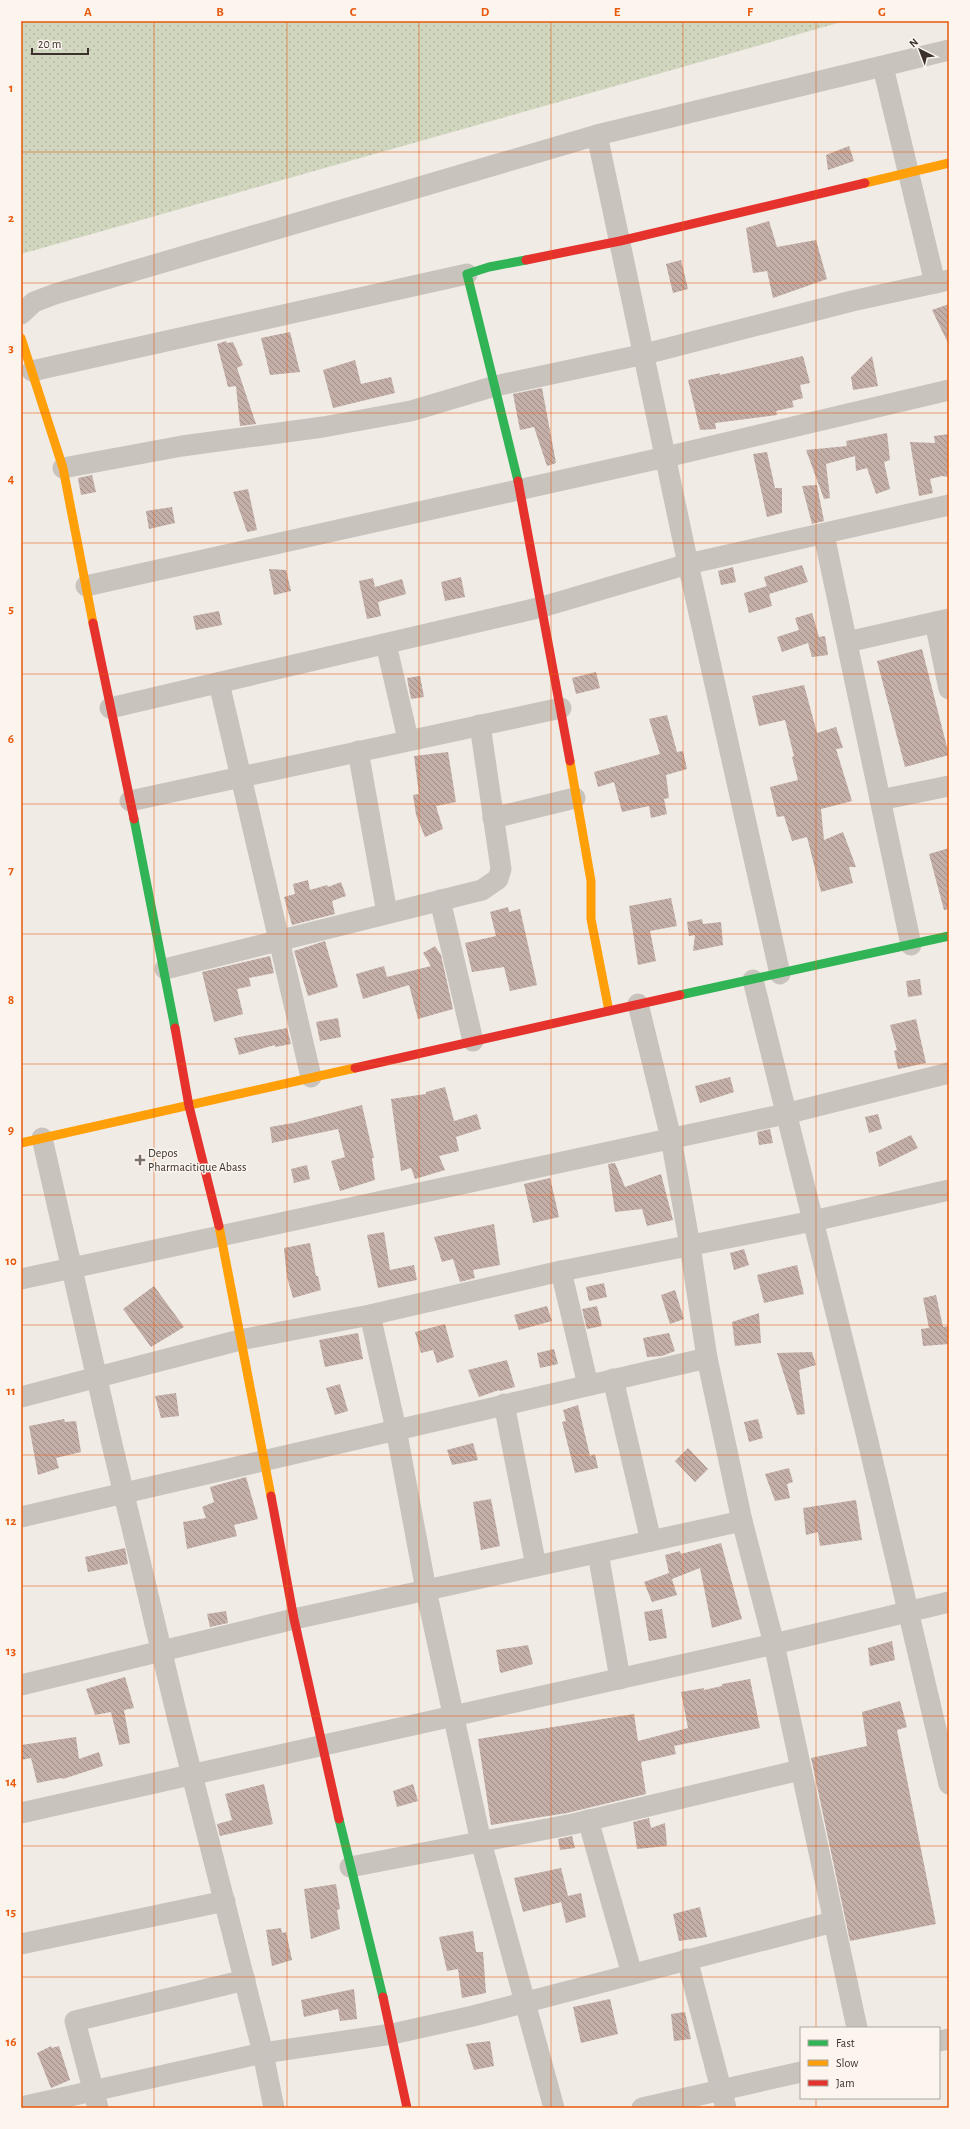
<svg xmlns="http://www.w3.org/2000/svg" width="970" height="2129" viewBox="0 0 970 2129" font-family="'Alegreya Sans',sans-serif">
<style>
.grass{fill:url(#grass-dots)}
.building{fill:url(#building-back-hatch)}
.lines{fill:none;stroke-linecap:round;stroke-linejoin:round}
.street{stroke:#c9c3be;stroke-width:21}
.fast{stroke:#30b455;stroke-width:9}
.slow{stroke:#ff9f0a;stroke-width:9}
.jam{stroke:#e5322d;stroke-width:9}
.grid{fill:none;stroke:#e8590c;stroke-width:1;stroke-opacity:0.55}
.poi-dot{fill:#7a716c;stroke:#fbf5ee;stroke-width:1.5}
.labels{text-anchor:middle;dominant-baseline:central;stroke-width:3;stroke-linejoin:round;paint-order:stroke}
.poi-label{font-size:12px;fill:#3b302b;stroke:#fbf5ee;text-anchor:start}
.neatline{fill:none;stroke:#e8590c;stroke-width:1.5}
.grid-label{font-size:13px;text-anchor:middle;font-weight:bold;fill:#e8590c}
</style>
<defs>
<pattern id="grass-dots" width="8" height="8" patternUnits="userSpaceOnUse"><rect width="8" height="8" fill="#d1d6bf"/><path d="M2 2h.1M6 6h.1" fill="none" stroke="#b4b8a4" stroke-width="1.8" stroke-linecap="round"/></pattern>
<pattern id="building-back-hatch" width="6" height="6" patternUnits="userSpaceOnUse"><rect width="6" height="6" fill="#c3afa7"/><path d="M-1 5l2 2M0 0l6 6M5-1l2 2" fill="none" stroke="#a08f88"/></pattern>
</defs>
<rect width="100%" height="100%" fill="#f0ebe5"/>
<path class="grass" d="M21,21H845L21,254Z"/>
<g class="building">
<path d="M849,146L854,161L828,170L826,155Z"/>
<path d="M769,221L777,247L816,240L827,279L773,298L767,271L753,273L746,228Z"/>
<path d="M681,260L688,289L673,293L666,264Z"/>
<path d="M949,304V345L932,310Z"/>
<path d="M290,332L300,372L270,375L261,338Z"/>
<path d="M226,341L227,343L233,342L243,365L237,368L256,424L240,426L236,386L228,387L217,344Z"/>
<path d="M803,356L810,383L800,385L803,398L792,401L794,407L776,411L777,415L715,423L716,429L700,430L688,380L720,373V375Z"/>
<path d="M872,356L878,386L853,390L851,377Z"/>
<path d="M355,360L361,384L391,377L395,393L333,408L323,370Z"/>
<path d="M542,388L556,463L547,466L534,427L520,430L513,394Z"/>
<path d="M887,433L890,460L884,462L890,489L876,494L867,468L856,471L855,456L826,464L830,498L824,499L806,450L847,446L846,441Z"/>
<path d="M949,434V477L942,476L930,479L933,493L919,496L910,442L935,443L934,436Z"/>
<path d="M767,452L775,488H782V513L767,517L753,454Z"/>
<path d="M92,475L96,492L81,495L78,478Z"/>
<path d="M817,485L824,521L812,524L802,486Z"/>
<path d="M248,489L257,530L247,532L233,492Z"/>
<path d="M172,507L175,523L149,529L146,511Z"/>
<path d="M802,565L808,582L769,594L764,577Z"/>
<path d="M733,567L736,582L721,585L718,571Z"/>
<path d="M269,569L286,570L291,591L274,595Z"/>
<path d="M461,577L465,597L445,601L441,582Z"/>
<path d="M373,578L375,587L402,579L406,594L378,602L381,616L367,619L359,581Z"/>
<path d="M767,586L772,606L749,613L744,593Z"/>
<path d="M219,611L222,625L196,630L193,616Z"/>
<path d="M812,613L819,637L825,636L828,655L812,657L808,643L782,652L777,637L799,630L795,618Z"/>
<path d="M922,649L949,755L905,767L877,661Z"/>
<path d="M596,672L600,688L576,694L572,678Z"/>
<path d="M420,676L424,697L411,699L407,678Z"/>
<path d="M804,685L817,733L836,727L843,748L836,749L852,801L821,809L824,840L843,832L856,867H849L853,883L821,892L807,837L792,841L784,816L777,817L770,787L798,780L792,757L794,756L785,720L759,726L752,696Z"/>
<path d="M667,715L677,752L683,751L687,769L666,775L669,798L664,799L667,814L651,818L649,806L622,812L614,782L598,787L594,772L660,754L649,719Z"/>
<path d="M448,752L456,802L436,806L443,829L425,837L416,815L413,795L419,794L414,756Z"/>
<path d="M949,848V909L944,910L929,854Z"/>
<path d="M308,880L310,890L327,885L328,887L341,882L346,896L332,901L335,914L292,925L284,897L295,894L293,884Z"/>
<path d="M671,898L677,926L650,931L656,961L638,965L629,906Z"/>
<path d="M508,907L509,912L520,909L537,985L510,991L504,967L472,972L465,943L496,936L490,912Z"/>
<path d="M702,919L703,924L721,922L723,945L693,951L695,935L689,936L687,922Z"/>
<path d="M325,941L338,987L308,996L294,951Z"/>
<path d="M435,946L441,955L453,1009L418,1019L409,985L363,999L356,974L384,966L387,977L431,966L423,953Z"/>
<path d="M270,956L274,973L249,978L251,986L237,989L243,1014L214,1022L202,972Z"/>
<path d="M920,979L922,995L908,997L906,981Z"/>
<path d="M338,1018L341,1037L320,1041L316,1022Z"/>
<path d="M916,1019L926,1063L898,1069L894,1051L897,1050L890,1025Z"/>
<path d="M287,1028L291,1044L275,1047V1045L239,1055L234,1038Z"/>
<path d="M730,1077L734,1092L700,1103L695,1086Z"/>
<path d="M445,1087L454,1121L477,1114L481,1129L456,1137L459,1151L439,1156L445,1170L415,1179L411,1168L401,1171L391,1099L426,1094V1092Z"/>
<path d="M362,1105L374,1158H372L375,1180L340,1191L331,1161L345,1157L338,1129L272,1143L270,1127L293,1123Z"/>
<path d="M878,1114L882,1129L869,1133L865,1117Z"/>
<path d="M770,1129L773,1143L759,1145L757,1132Z"/>
<path d="M911,1135L918,1148L879,1167L876,1152Z"/>
<path d="M615,1163L625,1187L661,1174L673,1220L647,1226L642,1209L615,1212L608,1164Z"/>
<path d="M307,1165L310,1179L294,1183L291,1169Z"/>
<path d="M550,1178L559,1217L533,1223L524,1184Z"/>
<path d="M494,1224L500,1265L473,1270L475,1278L460,1282L453,1259L442,1262L434,1237Z"/>
<path d="M384,1232L390,1270L414,1265L417,1280L378,1288L367,1235Z"/>
<path d="M310,1243L316,1276H318L321,1290L293,1298L287,1277L284,1248Z"/>
<path d="M744,1249L749,1265L734,1270L730,1253Z"/>
<path d="M797,1265L804,1294L764,1303L757,1275Z"/>
<path d="M604,1283L607,1297L589,1301L586,1287Z"/>
<path d="M154,1286L184,1327L151,1347L123,1309Z"/>
<path d="M675,1290L684,1319L670,1324L661,1295Z"/>
<path d="M936,1295L943,1327L949,1326V1344L923,1346L921,1329L929,1328L923,1298Z"/>
<path d="M547,1306L552,1321L519,1330L514,1315Z"/>
<path d="M597,1306L602,1326L587,1329L582,1309Z"/>
<path d="M759,1313L761,1343L735,1346L732,1322Z"/>
<path d="M445,1324L454,1357L437,1363L433,1350L421,1353L415,1332Z"/>
<path d="M358,1333L363,1359L325,1367L319,1340Z"/>
<path d="M669,1333L675,1351L662,1356L647,1357L643,1338Z"/>
<path d="M554,1349L558,1364L540,1368L537,1353Z"/>
<path d="M812,1352L816,1365L799,1370L805,1414L797,1415L777,1353Z"/>
<path d="M507,1360L515,1387L500,1391L499,1390L479,1397L468,1370Z"/>
<path d="M340,1384L348,1411L335,1415L326,1388Z"/>
<path d="M176,1393L179,1416L161,1418L155,1396Z"/>
<path d="M578,1405L590,1456L595,1454L598,1468L575,1473L562,1422L566,1421L563,1410Z"/>
<path d="M64,1419L65,1422L76,1421L81,1452L56,1458L59,1468L38,1475L29,1426Z"/>
<path d="M758,1419L763,1438L749,1442L744,1422Z"/>
<path d="M473,1443L478,1460L452,1465L447,1450Z"/>
<path d="M688,1448L708,1469L695,1482L675,1461Z"/>
<path d="M789,1468L793,1482L787,1484L790,1498L775,1501L765,1474Z"/>
<path d="M246,1477L258,1519L234,1525L237,1536L187,1549L183,1522L206,1518L202,1507L214,1502L210,1487Z"/>
<path d="M491,1499L500,1546L481,1550L473,1502Z"/>
<path d="M856,1500L862,1540L820,1546L818,1532L806,1535L803,1508Z"/>
<path d="M721,1543L742,1619L712,1628L700,1568L672,1579L677,1595L652,1602L644,1582L669,1573L665,1555L680,1551L681,1554Z"/>
<path d="M125,1548L128,1564L88,1572L85,1557Z"/>
<path d="M662,1609L667,1638L649,1641L644,1612Z"/>
<path d="M226,1611L228,1623L210,1627L207,1614Z"/>
<path d="M892,1641L895,1660L870,1666L868,1648Z"/>
<path d="M528,1645L533,1664L501,1673L500,1672L496,1650Z"/>
<path d="M125,1677L134,1708L124,1710L130,1743L119,1745L111,1712L95,1715L86,1689Z"/>
<path d="M750,1679L760,1728L674,1746L676,1754L641,1762L646,1794L567,1813L491,1825L478,1739L634,1714L638,1741L688,1728L681,1692L704,1688V1690L722,1686V1684Z"/>
<path d="M900,1701L907,1727L897,1730L936,1924L850,1941L811,1758L867,1746L862,1712Z"/>
<path d="M76,1737L79,1759L99,1752L103,1766L63,1779L62,1778L37,1783L31,1758L21,1760V1745Z"/>
<path d="M264,1784L273,1824L220,1836L217,1824L232,1820L225,1794Z"/>
<path d="M413,1784L418,1801L397,1807L393,1791Z"/>
<path d="M649,1818L651,1828L665,1823L667,1846L637,1849L633,1822Z"/>
<path d="M572,1836L575,1848L560,1850L558,1839Z"/>
<path d="M561,1868L568,1896L581,1893L586,1917L566,1923L561,1902L523,1912L514,1878Z"/>
<path d="M336,1884L340,1909L337,1910L340,1929L311,1939L304,1889Z"/>
<path d="M700,1907L707,1937L679,1941L673,1914Z"/>
<path d="M281,1928L282,1933L286,1932L292,1960L272,1966L266,1930Z"/>
<path d="M473,1931L476,1952H483L486,1993L462,1998L458,1969L447,1971L439,1937Z"/>
<path d="M354,1989L357,2019L340,2021L338,2009L304,2017L301,2000Z"/>
<path d="M610,1999L618,2034L581,2043L573,2007Z"/>
<path d="M685,2012L691,2039L674,2041L671,2014Z"/>
<path d="M490,2041L494,2066L474,2070L466,2044Z"/>
<path d="M51,2046L52,2048L59,2046L70,2080L51,2088L37,2053Z"/>
</g>
<g class="lines">
<g class="street">
<path d="M883,67L935,283"/>
<path d="M21,314L34,302L55,294L597,135"/>
<path d="M32,371L467,274"/>
<path d="M63,468L182,446L323,427L411,411L495,386L645,354L852,301L949,280"/>
<path d="M824,535L911,945"/>
<path d="M86,586L666,457L949,390"/>
<path d="M935,622L949,689"/>
<path d="M847,642L949,619"/>
<path d="M386,644L408,739"/>
<path d="M219,683L311,1077"/>
<path d="M110,708L542,607L688,564L949,505"/>
<path d="M358,751L387,913"/>
<path d="M880,800L949,786"/>
<path d="M130,801L561,708"/>
<path d="M493,818L575,798"/>
<path d="M440,900L473,1041"/>
<path d="M165,969L482,890L498,879L501,869L480,725"/>
<path d="M780,974L688,564L597,135L949,50"/>
<path d="M753,980L866,1433L949,1784"/>
<path d="M638,1004L671,1138L690,1246L707,1358L742,1521L774,1644L857,2028"/>
<path d="M42,1138L111,1440L178,1720L263,2053L274,2108"/>
<path d="M561,1271L588,1385"/>
<path d="M21,1279L785,1114L949,1073"/>
<path d="M370,1315L396,1429L426,1590L481,1842L554,2108"/>
<path d="M613,1379L651,1541"/>
<path d="M21,1397L240,1340L370,1315L561,1271L813,1221L949,1190"/>
<path d="M504,1404L536,1566"/>
<path d="M21,1517L707,1358"/>
<path d="M598,1553L620,1679"/>
<path d="M21,1685L294,1619L742,1521"/>
<path d="M21,1813L774,1644L949,1602"/>
<path d="M588,1820L632,1974"/>
<path d="M350,1867L573,1824L800,1770"/>
<path d="M21,1944L225,1901"/>
<path d="M687,1959L726,2108"/>
<path d="M939,2041L949,2039"/>
<path d="M21,2107L263,2053L392,2034L473,2016L833,1922"/>
<path d="M98,2108L75,2021L245,1980"/>
<path d="M642,2108L801,2072"/>
</g>
<g class="fast">
<path d="M518,481L467,274L489,267L526,260"/>
<path d="M134,819L175,1028"/>
<path d="M680,995L949,936"/>
<path d="M339,1819L383,1997"/>
</g>
<g class="slow">
<path d="M865,183L949,163"/>
<path d="M21,338L63,468L93,623"/>
<path d="M570,761L591,881V919L609,1011"/>
<path d="M21,1143L355,1068"/>
<path d="M219,1226L271,1496"/>
</g>
<g class="jam">
<path d="M526,260L620,241L865,183"/>
<path d="M518,481L570,761"/>
<path d="M93,623L134,819"/>
<path d="M175,1028L189,1106L219,1226"/>
<path d="M355,1068L680,995"/>
<path d="M271,1496L294,1619L339,1819"/>
<path d="M383,1997L407,2108"/>
</g>
</g>
<path class="grid" d="M154,21V2108M287,21V2108M419,21V2108M551,21V2108M683,21V2108M816,21V2028M21,152H949M21,283H949M21,413H949M21,543H949M21,674H949M21,804H949M21,934H949M21,1064H949M21,1195H949M21,1325H949M21,1455H949M21,1586H949M21,1716H949M21,1846H949M21,1977H949M816,2098V2108"/>
<path class="poi-dot" d="M138 1154h4v4h4v4h-4v4h-4v-4h-4v-4h4z"/>
<g class="labels">
<g class="poi-label">
<text x="148" y="1153">Depos<tspan x="148" dy="14">Pharmacitique Abass</tspan></text>
</g>
</g>
<rect width="970" height="2129" fill="none" stroke="#fbf5ee" stroke-width="44"/>
<rect x="800" y="2027" width="140" height="72" fill="#fbf5ee" stroke="#aea6a0"/>
<rect x="808" y="2040" width="20" height="6" fill="#30b455" stroke="#aea6a0"/>
<text x="836" y="2047" font-size="12" fill="#3b302b">Fast</text>
<rect x="808" y="2060" width="20" height="6" fill="#ff9f0a" stroke="#aea6a0"/>
<text x="836" y="2067" font-size="12" fill="#3b302b">Slow</text>
<rect x="808" y="2080" width="20" height="6" fill="#e5322d" stroke="#aea6a0"/>
<text x="836" y="2087" font-size="12" fill="#3b302b">Jam</text>
<g transform="translate(920 50) rotate(318)" stroke="#fbf5ee" stroke-width="3" paint-order="stroke">
<path d="M0-3L7 15L0 10L-7 15Z" fill="#3b302b"/>
<text y="-6" font-size="11" font-weight="bold" text-anchor="middle" fill="#3b302b">N</text>
</g>
<path d="M32 48v6h56v-6" fill="none" stroke="#3b302b" stroke-width="2"/>
<text x="38" y="48" font-size="12" fill="#3b302b" stroke="#fbf5ee" stroke-width="3" paint-order="stroke">20 m</text>
<rect x="22" y="22" width="926" height="2085" class="neatline"/>
<g class="grid-label">
<text x="88" y="16">A</text>
<text x="220" y="16">B</text>
<text x="353" y="16">C</text>
<text x="485" y="16">D</text>
<text x="617" y="16">E</text>
<text x="750" y="16">F</text>
<text x="882" y="16">G</text>
<text x="11" y="92">1</text>
<text x="11" y="222">2</text>
<text x="11" y="352">3</text>
<text x="11" y="483">4</text>
<text x="11" y="613">5</text>
<text x="11" y="743">6</text>
<text x="11" y="874">7</text>
<text x="11" y="1004">8</text>
<text x="11" y="1134">9</text>
<text x="11" y="1265">10</text>
<text x="11" y="1395">11</text>
<text x="11" y="1525">12</text>
<text x="11" y="1655">13</text>
<text x="11" y="1786">14</text>
<text x="11" y="1916">15</text>
<text x="11" y="2046">16</text>
</g>
</svg>
